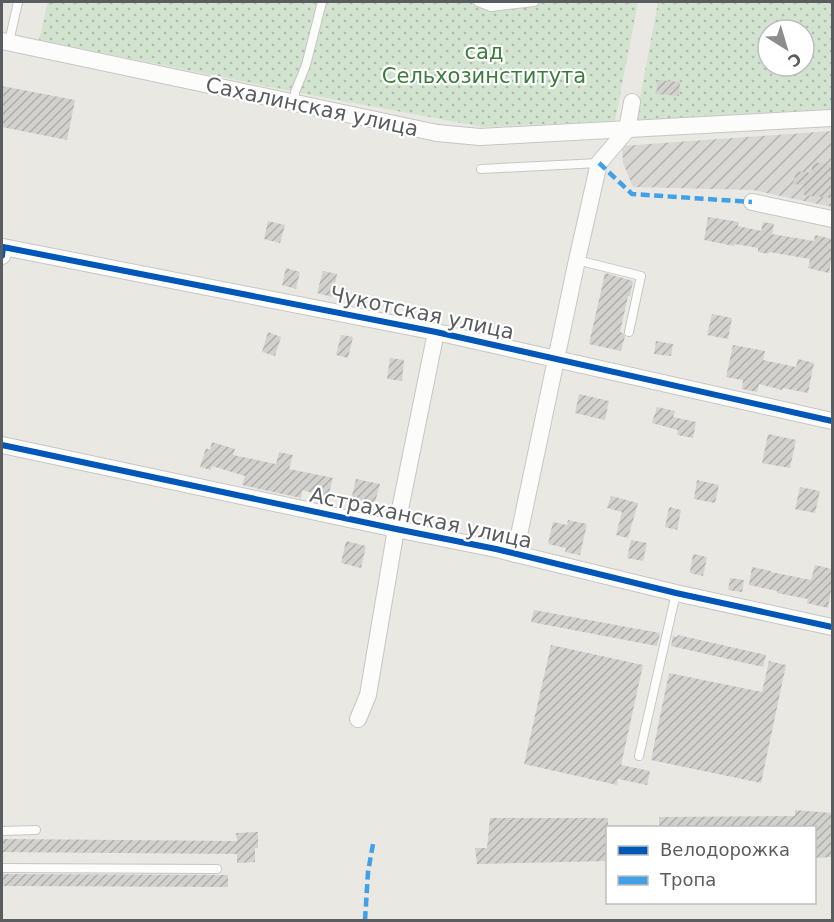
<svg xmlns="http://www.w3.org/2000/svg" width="834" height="922" viewBox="0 0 834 922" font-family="'DejaVu Sans',sans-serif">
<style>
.industrial{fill:url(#industrial-furrows)}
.grass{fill:url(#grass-dots);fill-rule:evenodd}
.building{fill:url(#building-hatch)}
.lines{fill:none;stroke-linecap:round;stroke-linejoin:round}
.lane-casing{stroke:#c6c6c5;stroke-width:10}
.street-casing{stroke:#c6c6c5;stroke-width:18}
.lane{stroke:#fcfcfb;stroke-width:8}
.street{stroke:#fcfcfb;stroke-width:16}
.quiet{stroke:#42a1e6;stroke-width:4.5;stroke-dasharray:9 4.5;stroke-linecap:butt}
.cycleway-casing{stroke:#fff;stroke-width:10}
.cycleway{stroke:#0057b8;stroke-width:6}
.labels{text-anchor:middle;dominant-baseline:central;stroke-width:4.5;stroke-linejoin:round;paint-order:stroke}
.park-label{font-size:21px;fill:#3c7d3e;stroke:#fff}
.street-label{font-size:21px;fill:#5a5d60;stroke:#fff}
</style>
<defs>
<pattern id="industrial-furrows" width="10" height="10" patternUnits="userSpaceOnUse" patternTransform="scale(1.5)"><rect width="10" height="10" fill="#d9d7d3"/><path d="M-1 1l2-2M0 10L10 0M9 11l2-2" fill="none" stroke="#b3b2af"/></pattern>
<pattern id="grass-dots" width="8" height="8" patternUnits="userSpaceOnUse" patternTransform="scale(1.5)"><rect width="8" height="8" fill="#d2e4cf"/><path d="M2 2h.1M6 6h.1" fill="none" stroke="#adbcab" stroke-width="1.8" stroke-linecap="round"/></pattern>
<pattern id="building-hatch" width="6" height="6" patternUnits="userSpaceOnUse" patternTransform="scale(1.5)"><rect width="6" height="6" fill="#d2d1ce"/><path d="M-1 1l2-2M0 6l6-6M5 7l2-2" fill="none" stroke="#adadab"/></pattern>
</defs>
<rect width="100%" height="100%" fill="#e9e8e3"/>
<path class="industrial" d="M832,131V207L753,190L633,187L623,163L622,146Z"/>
<g class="grass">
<path d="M48,2H638L615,121L483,127L295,92L39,40Z"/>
<path d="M658,2H832V109L636,120ZM768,30H804V66H768Z"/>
</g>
<g class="building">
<path d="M658,80L680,82L679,96L656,94Z"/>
<path d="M2,86L75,100L67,140L2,127Z"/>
<path d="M813,162L832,165V198L804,195V185L793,184L796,171L811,173Z"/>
<path d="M708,217L739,222L738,226L761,231L763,222L774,224L772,234L814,241L815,235L832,239V255L829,273L808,268L810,259L769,252L768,254L758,252V248L735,244L734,246L704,240Z"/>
<path d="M268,221L285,225L280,243L264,239Z"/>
<path d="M286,268L300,272L296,289L282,285Z"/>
<path d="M323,271L337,274L332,297L317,293Z"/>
<path d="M605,273L633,281L630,296H628L620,332L623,333L625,336L621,351L589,344Z"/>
<path d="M712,314L732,318L728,339L707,335Z"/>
<path d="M268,332L281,337L275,356L262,352Z"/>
<path d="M341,335L353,337L348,358L336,355Z"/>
<path d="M656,341L673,344L671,356L654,354Z"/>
<path d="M733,345L765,351L763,360L796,367L798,359L814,363L808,393L783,388L782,390L759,384L757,392L742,389L743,380L726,377Z"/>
<path d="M390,358L404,360L402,381L387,379Z"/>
<path d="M579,394L609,401L605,420L575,413Z"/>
<path d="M657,407L675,411L673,417L696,422L693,438L677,435L678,430L652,423Z"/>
<path d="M768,434L796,440L790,468L762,463Z"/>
<path d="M212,442L235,449L233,455L276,464L279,452L293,455L289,469L333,478L328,497L302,490L301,498L242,485L245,476L212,466L211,470L200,467L206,448L210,450Z"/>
<path d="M356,479L380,484L374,506L351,500Z"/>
<path d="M697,480L719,485L715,503L694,499Z"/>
<path d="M800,487L820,491L815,513L795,509Z"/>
<path d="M611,496L638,503L628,538L616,535L622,512L607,508Z"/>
<path d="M669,507L681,510L677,530L665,527Z"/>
<path d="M568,520L587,524L580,555L565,552L566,548L548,544L553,522L567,525Z"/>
<path d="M631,540L647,543L643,561L627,558Z"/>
<path d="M346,541L366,546L361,568L341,563Z"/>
<path d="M693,554L707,557L703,576L690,573Z"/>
<path d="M815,565L832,569V585L828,608L807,603L808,599L777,593V591L749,585L752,567L771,571V572L811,580Z"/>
<path d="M730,578L744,580L742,592L728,590Z"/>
<path d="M534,610L660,633L657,646L531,622Z"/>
<path d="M678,635L766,655L763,667L671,646L673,636L677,637Z"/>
<path d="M551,645L643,665L621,765L650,771L647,785L618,779L617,785L524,764Z"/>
<path d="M769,661L786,665L761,783L651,760L669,673L762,692Z"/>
<path d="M795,810L832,813V857L814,858V828H659V817L795,816Z"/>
<path d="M490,818H608V861L477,864L475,848H487Z"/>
<path d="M258,832V848H255V862L237,863V854L2,852V839L237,841L236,833Z"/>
<path d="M2,874L228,875V887L2,886Z"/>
</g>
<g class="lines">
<g class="lane-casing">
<g id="lane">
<path d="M478,2L491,7L534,2"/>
<path d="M9,42L18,2"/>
<path d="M295,103V92L306,65L322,2"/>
<path d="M481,169L599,163"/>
<path d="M577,260L641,276L629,332"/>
<path d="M639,756L676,593"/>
<path d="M2,831L36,830"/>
<path d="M2,868L217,869"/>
</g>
</g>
<g class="street-casing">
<g id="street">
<path d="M2,41L437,133L480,137L832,118"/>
<path d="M752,202L832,219"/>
<path d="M2,256L3,247L436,332L832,421"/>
<path d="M2,445L396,529L496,549L676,593L832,627"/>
<path d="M515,554L577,260L599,163L627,130L632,102"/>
<path d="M358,719L368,695L396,529L436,332"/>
</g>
</g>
<use href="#lane" class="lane"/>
<use href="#street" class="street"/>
<g class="quiet">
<path d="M599,163L632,194L752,202"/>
<path d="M365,920L368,872L373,844"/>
</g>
<g class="cycleway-casing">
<g id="cycleway">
<path d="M2,256L3,247L436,332L832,421"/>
<path d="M2,445L396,529L496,549L676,593L832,627"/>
</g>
</g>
<use href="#cycleway" class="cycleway"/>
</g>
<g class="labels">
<g class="park-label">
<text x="484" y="52">сад<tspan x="484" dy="24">Сельхозинститута</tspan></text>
</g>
<g class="street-label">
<text transform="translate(312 107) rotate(12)">Сахалинская улица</text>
<text transform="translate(422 313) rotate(12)">Чукотская улица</text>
<text transform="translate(421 518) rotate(12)">Астраханская улица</text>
</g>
</g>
<rect width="834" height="922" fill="none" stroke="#5a5d60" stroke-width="6"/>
<rect x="606" y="826" width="210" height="78" fill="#ffffff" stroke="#bdbebf" stroke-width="1.5"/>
<rect x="618" y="846" width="30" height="9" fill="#0057b8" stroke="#bdbebf" stroke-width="1.5"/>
<text x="660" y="856" font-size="18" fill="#5a5d60">Велодорожка</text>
<rect x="618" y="876" width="30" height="9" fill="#42a1e6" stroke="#bdbebf" stroke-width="1.5"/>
<text x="660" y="886" font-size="18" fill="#5a5d60">Тропа</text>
<g transform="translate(786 48) rotate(143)"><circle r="28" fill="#ffffff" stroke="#bdbebf" stroke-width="1.5"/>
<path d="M0-4.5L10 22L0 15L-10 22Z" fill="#8c8e8e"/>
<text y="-9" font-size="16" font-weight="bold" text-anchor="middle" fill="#5a5d60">С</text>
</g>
</svg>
